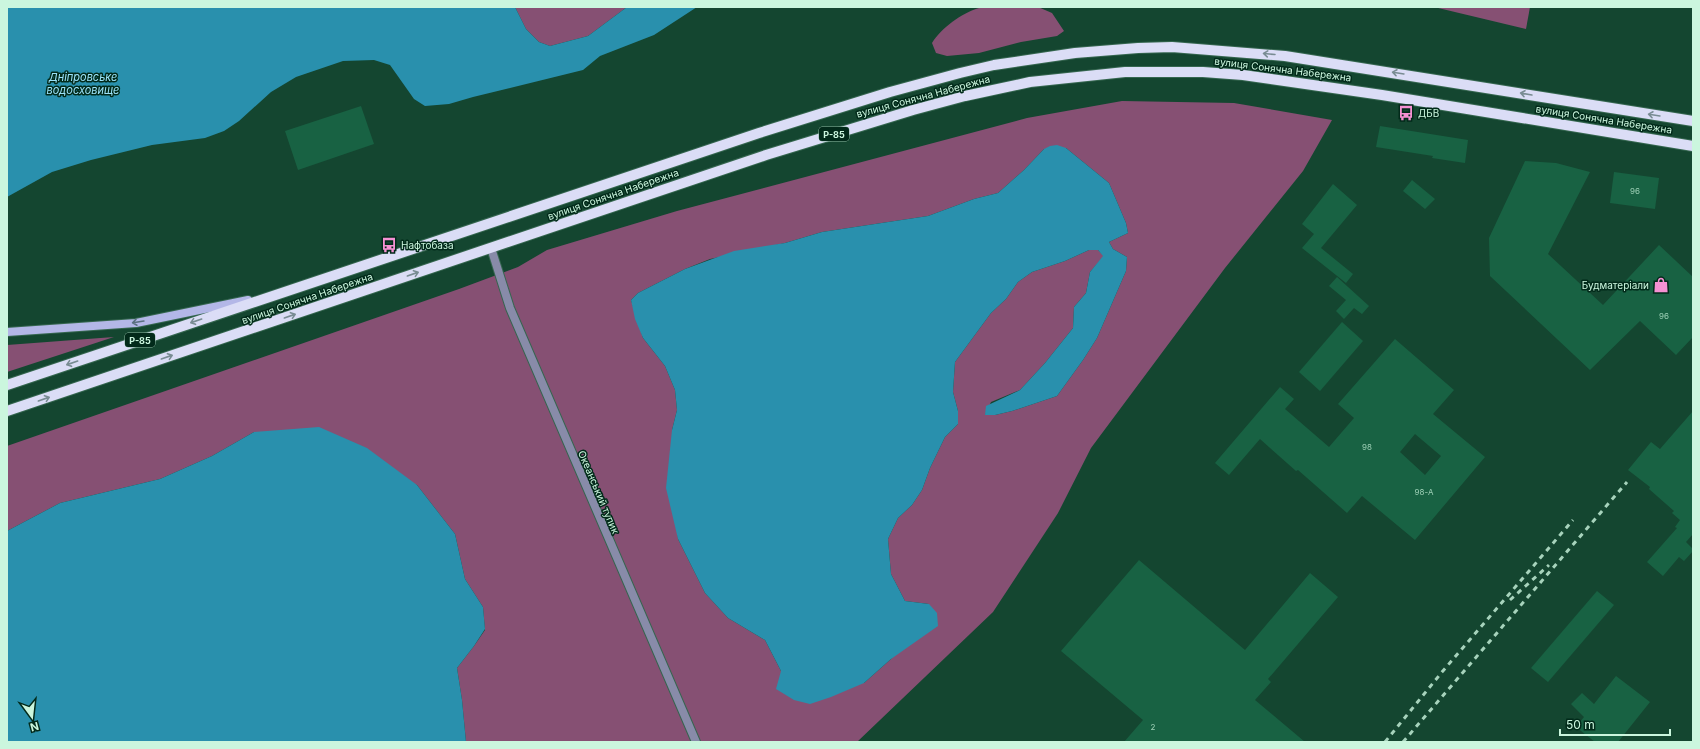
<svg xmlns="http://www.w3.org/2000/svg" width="1700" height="749" viewBox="0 0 1700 749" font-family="Inter,sans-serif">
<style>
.green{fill:#865073;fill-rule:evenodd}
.water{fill:#2990ad}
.building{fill:#186243;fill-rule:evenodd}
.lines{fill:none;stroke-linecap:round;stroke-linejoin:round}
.minor-casing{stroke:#35664f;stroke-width:10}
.secondary-casing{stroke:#35664f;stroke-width:10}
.primary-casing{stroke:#35664f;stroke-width:12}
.minor{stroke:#888ba9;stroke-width:8}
.secondary{stroke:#b3b7e7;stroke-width:8}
.primary{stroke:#dbddf6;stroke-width:10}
.rail{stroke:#a7d3bc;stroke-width:3;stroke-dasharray:5 5;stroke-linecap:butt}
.oneway{stroke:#798c93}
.oneway2{stroke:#5a7080}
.labels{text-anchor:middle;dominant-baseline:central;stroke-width:3;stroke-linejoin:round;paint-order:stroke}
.number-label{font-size:8px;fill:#9ed1b7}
.shield{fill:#022a1a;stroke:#8fb9a3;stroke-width:1}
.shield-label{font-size:9px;font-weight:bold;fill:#cbf6de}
.street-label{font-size:10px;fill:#cbf6de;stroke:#022a1a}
.poi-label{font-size:10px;fill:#cbf6de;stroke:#022a1a;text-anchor:start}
.water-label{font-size:11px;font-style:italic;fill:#9be2f9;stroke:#022a1a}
</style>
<rect width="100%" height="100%" fill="#144630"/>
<g class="green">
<path d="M515,7H627L588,36L550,46L539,42L526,29Z"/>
<path d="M1038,7L1052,13L1064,31L1057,36L1021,42L979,53L947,56L936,53L932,43C941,28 962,13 979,8C990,4 1025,7 1038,7Z"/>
<path d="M1434,7H1530L1526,29Z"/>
<path d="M1122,101L1234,103L1332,120L1303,171L1225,268L1091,448L1058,513L993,612L857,742H466L462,700L457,668L474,646L485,630L483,607L465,579L455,534L417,485L254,432L212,456L160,479L60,503L7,531V446L459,289L518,267L547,250L677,211L1027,118ZM1066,148L1109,183L1126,223L1128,233L1109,242L1113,249L1127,257L1126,271L1097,338L1083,360L1057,396L1012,411L995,415H985L991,402L1020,390L1045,363L1073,328L1074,307L1086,293L1090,272L1104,256L1098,250H1089L1065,261L1032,272L1018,282L1006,299L991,313L955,362L953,392L958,411V424L945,437L930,468L922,490L912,505L898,518L888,539L891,574L905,601L929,604L891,659L864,683L781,671L765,640L728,618L705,593L678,539L672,430L677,410L675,390L665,366L643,338L631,300L638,293L685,269L710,259L785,243L822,232L928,216L974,199L998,193L1024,170L1044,149Z"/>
<path d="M114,337L7,372V345Z"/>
</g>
<g class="water">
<path d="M7,7H515L526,29L539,42L550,46L588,36L627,7H697L654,35L600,56L583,70L473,97L449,104L425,106L414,99L390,65L374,60L343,61L296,77L271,92L239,121L224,131L205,138L152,145L91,160L52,172L7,197Z"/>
<path d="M1057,145L1066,148L1109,183L1126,223L1128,233L1109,242L1113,249L1127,257L1126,271L1097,338L1083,360L1057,396L1012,411L995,415H985L986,406L1020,390L1045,363L1073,328L1074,307L1086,293L1090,272L1103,256L1098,250H1089L1065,261L1032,272L1018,282L1006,299L991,313L955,362L953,392L958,411V424L945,437L930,468L922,490L912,505L898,518L888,539L891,574L905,601L929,604L937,613L938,626L891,659L864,683L831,697L810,704L794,700L776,689L781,671L765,640L728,618L705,593L678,539L666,488L672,430L677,410L675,390L665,366L643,338L635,319L631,300L638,293L685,269L734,251L785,243L822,232L928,216L974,199L998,193L1024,170L1044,149L1050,146Z"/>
<path d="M319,427L367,448L417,485L455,534L465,579L483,607L485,629L474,646L457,668L462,700L466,742H7V531L60,503L160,479L212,456L254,432Z"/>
</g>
<g class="building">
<path d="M361,106L374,144L298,170L285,131Z"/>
<path d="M1380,126L1468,140L1465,163L1432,158L1433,156L1376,147Z"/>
<path d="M1525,161L1556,163L1590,172L1548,254L1603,305L1659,245L1693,277V337L1676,355L1640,321L1590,370L1490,276L1489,238Z"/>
<path d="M1614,172L1659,178L1655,209L1610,203Z"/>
<path d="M1412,180L1435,199L1425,209L1403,191Z"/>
<path d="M1333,184L1357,205L1321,248L1353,274L1346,283L1302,248L1314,234L1302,224Z"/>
<path d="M1337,277L1369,306L1362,314L1354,308L1344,319L1336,311L1346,300L1329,286Z"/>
<path d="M1342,322L1363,341L1320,391L1299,372Z"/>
<path d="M1395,339L1454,390L1433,414L1485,457L1415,540L1362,496L1347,513L1298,470L1296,471L1260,439L1229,475L1215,463L1280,387L1294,399L1285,409L1329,447L1354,418L1338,404ZM1415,434L1441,456L1425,475L1400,452Z"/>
<path d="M1693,411V534L1686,542L1693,549V551L1684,561L1679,557L1663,576L1647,562L1677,528L1675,527L1680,520L1672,513L1674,511L1649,489L1650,487L1628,470L1651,442L1660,449Z"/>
<path d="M1139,560L1245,650L1310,573L1338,597L1268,679L1271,682L1255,700L1305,742H1124L1143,720L1061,651Z"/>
<path d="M1597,591L1614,605L1548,682L1531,668Z"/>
<path d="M1616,676L1650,702L1618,742H1595L1576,727L1584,717L1571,704L1582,693L1594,704Z"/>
</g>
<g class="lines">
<g class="minor-casing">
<path id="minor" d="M491,248L510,308L696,742"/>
</g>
<g class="secondary-casing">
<path id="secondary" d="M7,332L136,323L248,300"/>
</g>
<g class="primary-casing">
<g id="primary">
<path d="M7,385L759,133L890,92L960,73L994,65L1075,53L1138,48L1172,47L1285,56L1693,121"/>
<path d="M7,411L766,155L913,110L965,96L1030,82L1125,72H1203L1243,75L1382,95L1693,146"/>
</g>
</g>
<use href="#minor" class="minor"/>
<use href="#secondary" class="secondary"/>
<use href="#primary" class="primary"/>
<g class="rail">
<path d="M1510,600L1549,565"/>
<path d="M1385,742L1442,672L1573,520"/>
<path d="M1403,742L1627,482"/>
</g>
</g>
<defs><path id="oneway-shaft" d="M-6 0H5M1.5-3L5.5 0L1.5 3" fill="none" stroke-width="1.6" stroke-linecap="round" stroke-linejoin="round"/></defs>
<g class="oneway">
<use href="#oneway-shaft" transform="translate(1269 54) rotate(-175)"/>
<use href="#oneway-shaft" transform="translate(1398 73) rotate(-171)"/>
<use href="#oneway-shaft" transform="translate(1526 94) rotate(-170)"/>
<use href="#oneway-shaft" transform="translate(1654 115) rotate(-171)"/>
<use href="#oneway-shaft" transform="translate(413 274) rotate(-19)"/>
<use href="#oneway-shaft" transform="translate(290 316) rotate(-19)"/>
<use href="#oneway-shaft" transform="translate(196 321) rotate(161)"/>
<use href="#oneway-shaft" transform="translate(167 357) rotate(-19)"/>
<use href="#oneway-shaft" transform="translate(72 363) rotate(161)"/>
<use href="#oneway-shaft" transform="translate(44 399) rotate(-19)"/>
</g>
<use class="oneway2" href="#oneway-shaft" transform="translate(138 322) rotate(171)"/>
<defs>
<g id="bus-bare" transform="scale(1.2)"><path d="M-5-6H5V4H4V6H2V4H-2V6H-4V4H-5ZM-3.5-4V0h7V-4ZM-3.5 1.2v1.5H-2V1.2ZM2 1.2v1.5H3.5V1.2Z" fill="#f591d3" stroke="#022a1a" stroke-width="2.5" paint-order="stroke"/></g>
<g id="shop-bare" transform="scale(1.2)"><path d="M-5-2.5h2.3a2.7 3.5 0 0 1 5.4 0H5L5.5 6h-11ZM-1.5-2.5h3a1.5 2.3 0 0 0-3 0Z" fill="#f591d3" stroke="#022a1a" stroke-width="2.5" paint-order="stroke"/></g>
</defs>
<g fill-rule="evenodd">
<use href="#bus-bare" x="1406" y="113"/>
<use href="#bus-bare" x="389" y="245"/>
<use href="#shop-bare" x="1661" y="285"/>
</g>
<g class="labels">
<g class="number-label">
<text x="1635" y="191">96</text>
<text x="1664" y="316">96</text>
<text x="1367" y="447">98</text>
<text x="1424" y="492">98-А</text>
<text x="1153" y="727">2</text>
</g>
<g class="shield">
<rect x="819" y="127" width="30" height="14" rx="3"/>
<rect x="125" y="333" width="30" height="14" rx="3"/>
</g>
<g class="shield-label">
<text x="834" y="134">Р-85</text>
<text x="140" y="340">Р-85</text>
</g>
<g class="street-label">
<text transform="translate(1283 69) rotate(7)">вулиця Сонячна Набережна</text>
<text transform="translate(923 96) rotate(-15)">вулиця Сонячна Набережна</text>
<text transform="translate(1604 119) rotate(9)">вулиця Сонячна Набережна</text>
<text transform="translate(613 194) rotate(-19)">вулиця Сонячна Набережна</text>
<text transform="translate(307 298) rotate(-19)">вулиця Сонячна Набережна</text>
<text transform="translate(599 492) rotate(67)">Океанський тупик</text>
</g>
<g class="poi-label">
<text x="1418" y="113">ДБВ</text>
<text x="401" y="245">Нафтобаза</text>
<text x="1649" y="285" text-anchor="end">Будматеріали</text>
</g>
<g class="water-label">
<text x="83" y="77">Дніпровське<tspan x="83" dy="13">водосховище</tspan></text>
</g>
</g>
<rect width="1700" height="749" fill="none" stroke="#cbf6de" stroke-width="16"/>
<g transform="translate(32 717) rotate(165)" stroke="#022a1a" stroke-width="3" paint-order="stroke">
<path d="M0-3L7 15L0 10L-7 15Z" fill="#cbf6de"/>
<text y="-6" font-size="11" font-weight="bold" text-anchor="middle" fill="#cbf6de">N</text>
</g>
<path d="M1560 729v6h110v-6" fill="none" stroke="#cbf6de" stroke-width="2"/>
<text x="1566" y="729" font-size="12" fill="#cbf6de" stroke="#022a1a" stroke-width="3" paint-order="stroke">50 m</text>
</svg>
